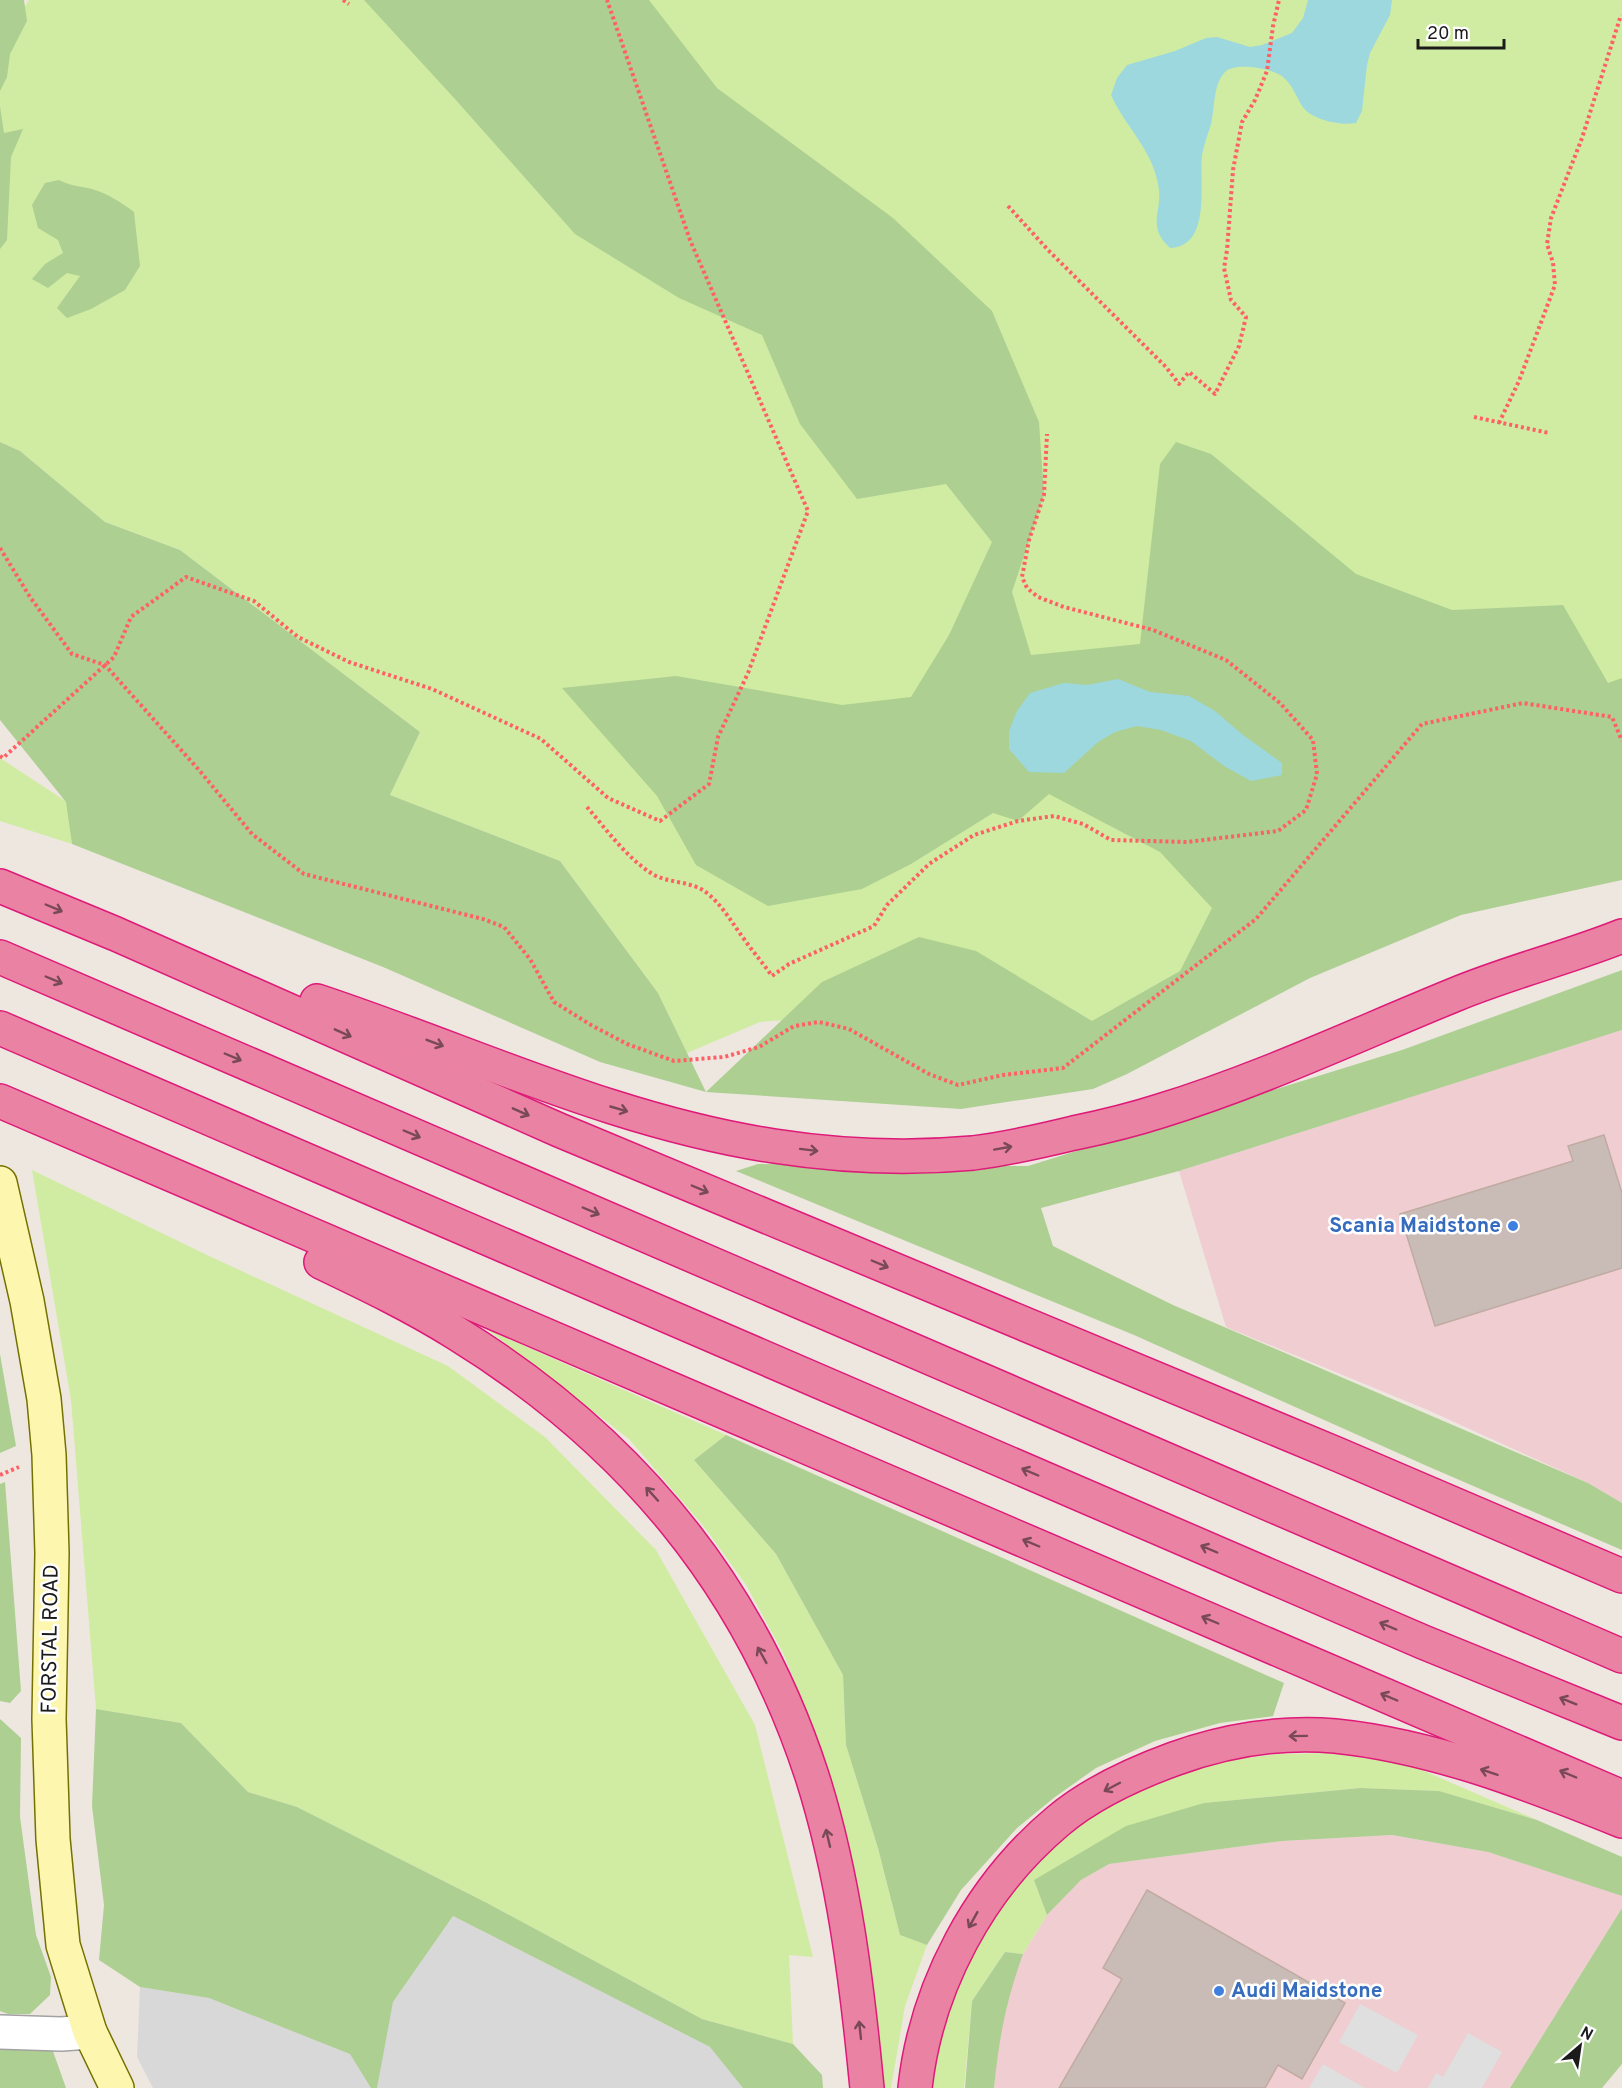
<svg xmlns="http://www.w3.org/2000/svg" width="1622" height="2088" viewBox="0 0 1622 2088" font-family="Overpass,sans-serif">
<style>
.residential{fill:#d9d8d8}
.commercial{fill:#f0cdd1}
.grass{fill:#d0eca2}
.forest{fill:#adcf92}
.parking{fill:#dfdfdf}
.water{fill:#9dd8de}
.building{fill:#c9bcb6;stroke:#c0aba2;stroke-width:1.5}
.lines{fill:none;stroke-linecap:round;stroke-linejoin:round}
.street-casing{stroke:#a2a2a2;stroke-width:36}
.secondary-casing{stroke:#757100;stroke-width:36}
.highway-casing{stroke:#de1a78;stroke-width:36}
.path{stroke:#ff6065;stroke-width:4;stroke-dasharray:3 3;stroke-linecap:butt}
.street{stroke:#fff;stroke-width:33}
.secondary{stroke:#fdf6af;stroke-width:33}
.highway{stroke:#ea82a4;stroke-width:33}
.oneway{stroke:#784959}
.shop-dot{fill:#3f7fe0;stroke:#fff;stroke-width:2}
.labels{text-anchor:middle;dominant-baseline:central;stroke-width:5;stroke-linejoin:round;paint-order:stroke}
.shop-label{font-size:21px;font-weight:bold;fill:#366cbe;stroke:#fff;text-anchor:end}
.street-label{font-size:21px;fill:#1b1b1b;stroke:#fff}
</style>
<rect width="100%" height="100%" fill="#eee7e0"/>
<path class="residential" d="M453,1916L710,2047L806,2088H153L137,2057L140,1987L209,1998L350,2053L393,2002Z"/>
<g class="commercial">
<path d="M1622,1030V1503L1588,1483L1430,1411L1226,1327L1179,1171Z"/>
<path d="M1392,1835L1488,1852L1622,1896V1908L1510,2088H994L998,2043L1010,1989L1023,1954L1047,1915L1081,1880L1109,1864L1282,1841Z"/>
</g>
<g class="grass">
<path d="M29,0H1622V800L1070,1059L823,1017L760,1022L687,1053L658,993L560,861L390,795L420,732L180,550L105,522L20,451L0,442V45Z"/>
<path d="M0,758L67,802L72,844L0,821Z"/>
<path d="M32,1170L209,1256L448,1366L545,1437L656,1550L755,1725L813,1957L789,1955L793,2044L702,2019L487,1903L297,1807L248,1792L181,1723L96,1709L71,1400Z"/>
<path d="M488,1330L726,1435L694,1460L776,1554L843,1675L846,1745L878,1848L900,1935L927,1945L905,2006L891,2088H881L869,1950L843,1828L813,1726L783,1653L746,1585L705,1528L629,1439Z"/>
<path d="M1328,1753L1408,1764L1537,1820L1439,1791L1360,1788L1204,1803L1035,1880L1047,1915L1023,1954L1005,1952L972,2001L964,2088H930L935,2047L950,1994L998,1907L1027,1871L1065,1836L1104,1807L1148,1783L1222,1761L1278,1754Z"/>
</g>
<g class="forest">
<path d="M0,0H24L27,21L10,54L7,77L0,91Z"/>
<path d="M364,0H649L717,88L893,218L992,311L1039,422L1044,495L1012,592L1031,655L1140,644L1160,464L1176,442L1211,454L1356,574L1452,610L1563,605L1608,683L1622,678V880L1461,915L1310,978L1127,1074L1093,1089L961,1109L706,1092L600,1062L383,967L72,844L66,802L0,720V442L20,451L105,522L180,550L420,732L390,795L560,861L658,993L706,1092L822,982L919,937L976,951L1092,1021L1180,971L1212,908L1160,852L1049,794L1018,821L993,813L911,864L862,889L768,906L696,865L657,796L562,688L676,676L842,705L911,697L949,635L992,542L946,484L857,499L800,424L762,335L679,298L575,234L455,99Z"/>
<path d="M0,106L4,133L23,129L11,157L7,240L0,249Z"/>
<path d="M59,180C70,186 80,186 92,189C108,194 121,202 134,212L140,266L125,290L91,309L67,318L57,308L80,276L67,273L48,288L32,279L45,264L63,253L58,240L38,228L32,205L45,183Z"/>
<path d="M1622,970V1030L1179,1171L1041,1208L1053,1246L1173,1305L1588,1483L1622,1503V1550L1427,1466L1134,1335L736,1171L758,1164L1028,1166L1402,1050Z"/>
<path d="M0,1354L16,1446L0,1453Z"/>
<path d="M726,1435L1284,1683L1273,1716L1220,1723L1155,1741L1096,1768L1055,1797L1017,1828L961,1890L927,1945L900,1935L878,1848L846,1745L843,1675L776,1554L694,1460Z"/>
<path d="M5,1482L21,1691L10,1703L0,1701V1484Z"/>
<path d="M96,1709L181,1723L248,1792L297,1807L487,1903L702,2019L793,2044L822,2075L823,2088H743L710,2047L453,1916L393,2002L377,2088H371L350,2054L209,1998L140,1987L99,1960L104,1905L92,1806Z"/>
<path d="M0,1719L21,1738L20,1817L36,1935L51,1977L50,1995L30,2014H8L0,2011Z"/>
<path d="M1360,1788L1439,1791L1537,1820L1622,1857V1896L1488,1852L1392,1835L1282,1841L1109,1864L1081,1880L1047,1915L1034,1880L1126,1826L1204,1803Z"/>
<path d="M1622,1908V2064L1602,2088H1510Z"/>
<path d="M1005,1952L1023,1954C1006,2001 999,2038 994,2088H965L972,2001Z"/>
<path d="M49,2040L66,2088H0V2042Z"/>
</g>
<g class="parking">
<path d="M1360,2004L1418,2035L1397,2073L1339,2042Z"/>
<path d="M1468,2033L1502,2052L1482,2088H1428L1436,2073L1443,2077Z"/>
<path d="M1323,2064L1365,2088H1309Z"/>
</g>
<g class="water">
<path d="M1308,0H1392L1390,15L1370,53L1367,65L1362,111L1356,123C1341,126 1311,120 1302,106C1296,96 1292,84 1282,76C1271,68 1235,62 1225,72C1213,84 1215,108 1211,124C1208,134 1204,144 1202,155C1199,181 1212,247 1170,248C1145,225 1164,212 1158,184C1152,149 1124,125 1111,95L1117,78L1127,65L1175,51L1206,38L1217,37L1250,47L1262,45L1292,33L1303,18Z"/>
<path d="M1118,679L1150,692L1189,696L1215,711L1243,735L1282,763V775L1251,781L1224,766L1191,741L1161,730L1137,726L1115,732L1098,742L1064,773L1029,772L1009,749V731L1017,711L1030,693L1064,683L1087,685Z"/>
</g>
<g class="building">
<path d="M1604,1135L1622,1193V1268L1435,1326L1400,1214L1573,1161L1568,1146Z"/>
<path d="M1147,1890L1345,2003L1302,2079L1278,2065L1265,2088H1059L1122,1979L1103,1968Z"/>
</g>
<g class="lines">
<g class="street-casing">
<path id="street" d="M0,2032L61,2034L90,2032"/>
</g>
<g class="secondary-casing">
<path id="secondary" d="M0,1183L27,1301L44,1399L49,1455L52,1553L49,1719L53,1839L63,1945L90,2032L117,2088"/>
</g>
<g class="highway-casing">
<g id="highway">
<path d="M0,886L116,934L559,1130L1339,1455L1622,1576"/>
<path d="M0,957L1622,1656"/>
<path d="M317,1001C468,1051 615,1122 774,1146C839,1156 907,1159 973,1153C1006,1149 1041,1141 1074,1133C1103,1127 1132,1120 1160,1111C1261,1080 1356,1035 1454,995C1509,972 1567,958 1622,936"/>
<path d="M0,1028L1423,1642L1622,1723"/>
<path d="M0,1101L1622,1797"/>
<path d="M321,1262C367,1284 413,1306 456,1333C628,1439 749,1583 812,1776C844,1876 857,1984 867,2088"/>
<path d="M915,2088C926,1987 979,1887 1058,1821C1091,1793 1133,1774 1174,1759C1224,1741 1281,1731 1335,1736C1434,1746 1530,1784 1622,1821"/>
</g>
</g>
<g class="path">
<path d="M343,0L349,4"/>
<path d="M1008,206L1048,250L1166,367L1179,384L1189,372L1215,394L1239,346L1246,317L1231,300L1224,268L1227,250L1233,170L1242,122L1255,100L1267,71L1273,26L1279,0"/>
<path d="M1474,417L1549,433"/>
<path d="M1499,423L1519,381L1555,285L1553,263L1547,244L1551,218L1582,138L1621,15"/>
<path d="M0,548L30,597L72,654L105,665L199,770L252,834L304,874L483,919L504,927L530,959L554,1002L591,1025L627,1044L674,1061L724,1057L759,1047L794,1026L819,1022L849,1029L929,1074L958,1085L1003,1075L1063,1068L1256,919L1422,724L1523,703L1612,717L1622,741"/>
<path d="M0,756L3,758L114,657L131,617L186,577L254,601L298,637L349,662L432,689L541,739L608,798L660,821L709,784L718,737L748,673L808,511L690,240L607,0"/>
<path d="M587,807C606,829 626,857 651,873C667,884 691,880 707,893C723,906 732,923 744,939C753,952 763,963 772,976L789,964L874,926L887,905L929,864L974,835L1018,821L1054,816L1083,824L1111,840L1187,842L1278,831L1306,810L1317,774L1313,740L1280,703L1226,660L1153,630L1064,607L1038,597L1027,588L1022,577L1029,540L1044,495L1047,434"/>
<path d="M0,1475L19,1467"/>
</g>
<use href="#street" class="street"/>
<use href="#secondary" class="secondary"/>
<use href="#highway" class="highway"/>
</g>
<defs><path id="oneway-shaft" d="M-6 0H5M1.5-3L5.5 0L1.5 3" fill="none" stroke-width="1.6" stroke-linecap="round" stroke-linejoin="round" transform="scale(1.5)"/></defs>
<g class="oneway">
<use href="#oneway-shaft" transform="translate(54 908) rotate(23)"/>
<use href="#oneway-shaft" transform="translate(54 980) rotate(23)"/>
<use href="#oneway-shaft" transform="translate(343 1033) rotate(24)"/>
<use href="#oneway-shaft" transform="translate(435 1043) rotate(21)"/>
<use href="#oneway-shaft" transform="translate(233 1057) rotate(23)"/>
<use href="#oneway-shaft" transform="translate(619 1109) rotate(16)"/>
<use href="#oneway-shaft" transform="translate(521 1112) rotate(24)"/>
<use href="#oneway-shaft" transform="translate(412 1134) rotate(23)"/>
<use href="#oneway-shaft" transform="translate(1003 1148) rotate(-10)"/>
<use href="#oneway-shaft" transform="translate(809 1150) rotate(7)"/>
<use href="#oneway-shaft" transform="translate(700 1189) rotate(23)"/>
<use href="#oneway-shaft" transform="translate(591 1211) rotate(23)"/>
<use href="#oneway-shaft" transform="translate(880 1264) rotate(23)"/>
<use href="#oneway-shaft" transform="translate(1030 1472) rotate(-157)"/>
<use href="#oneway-shaft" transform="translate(652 1494) rotate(-132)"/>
<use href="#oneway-shaft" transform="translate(1031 1543) rotate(-157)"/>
<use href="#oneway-shaft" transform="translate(1209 1549) rotate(-157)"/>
<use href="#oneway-shaft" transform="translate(1210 1620) rotate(-157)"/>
<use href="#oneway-shaft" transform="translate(1388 1626) rotate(-157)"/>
<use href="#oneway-shaft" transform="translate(762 1655) rotate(-119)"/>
<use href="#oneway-shaft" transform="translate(1389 1697) rotate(-157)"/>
<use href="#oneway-shaft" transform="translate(1568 1701) rotate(-158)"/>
<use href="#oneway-shaft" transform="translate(1298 1736) rotate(179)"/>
<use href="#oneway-shaft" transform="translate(1489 1772) rotate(-162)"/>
<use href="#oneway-shaft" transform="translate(1568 1774) rotate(-157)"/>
<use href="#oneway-shaft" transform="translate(1112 1787) rotate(152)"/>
<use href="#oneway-shaft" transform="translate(828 1838) rotate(-103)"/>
<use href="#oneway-shaft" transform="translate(973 1920) rotate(119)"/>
<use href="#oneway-shaft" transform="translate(860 2030) rotate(-96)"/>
</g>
<g class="shop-dot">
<circle cx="1513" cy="1226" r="6"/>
<circle cx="1219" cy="1991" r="6"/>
</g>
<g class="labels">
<g class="shop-label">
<text x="1501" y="1226">Scania Maidstone</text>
<text x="1231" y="1991" text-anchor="start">Audi Maidstone</text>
</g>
<g class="street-label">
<text transform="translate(51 1639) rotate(-89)">FORSTAL ROAD</text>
</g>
</g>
<g transform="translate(1580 2046) rotate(29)" stroke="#ffffff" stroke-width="4.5" paint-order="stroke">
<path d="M0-4.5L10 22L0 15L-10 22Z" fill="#1b1b1b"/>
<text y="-9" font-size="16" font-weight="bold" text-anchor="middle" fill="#1b1b1b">N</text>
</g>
<path d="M1418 39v9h86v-9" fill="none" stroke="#1b1b1b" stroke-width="3"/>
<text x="1427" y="39" font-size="18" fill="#1b1b1b" stroke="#ffffff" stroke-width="4.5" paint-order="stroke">20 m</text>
</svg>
